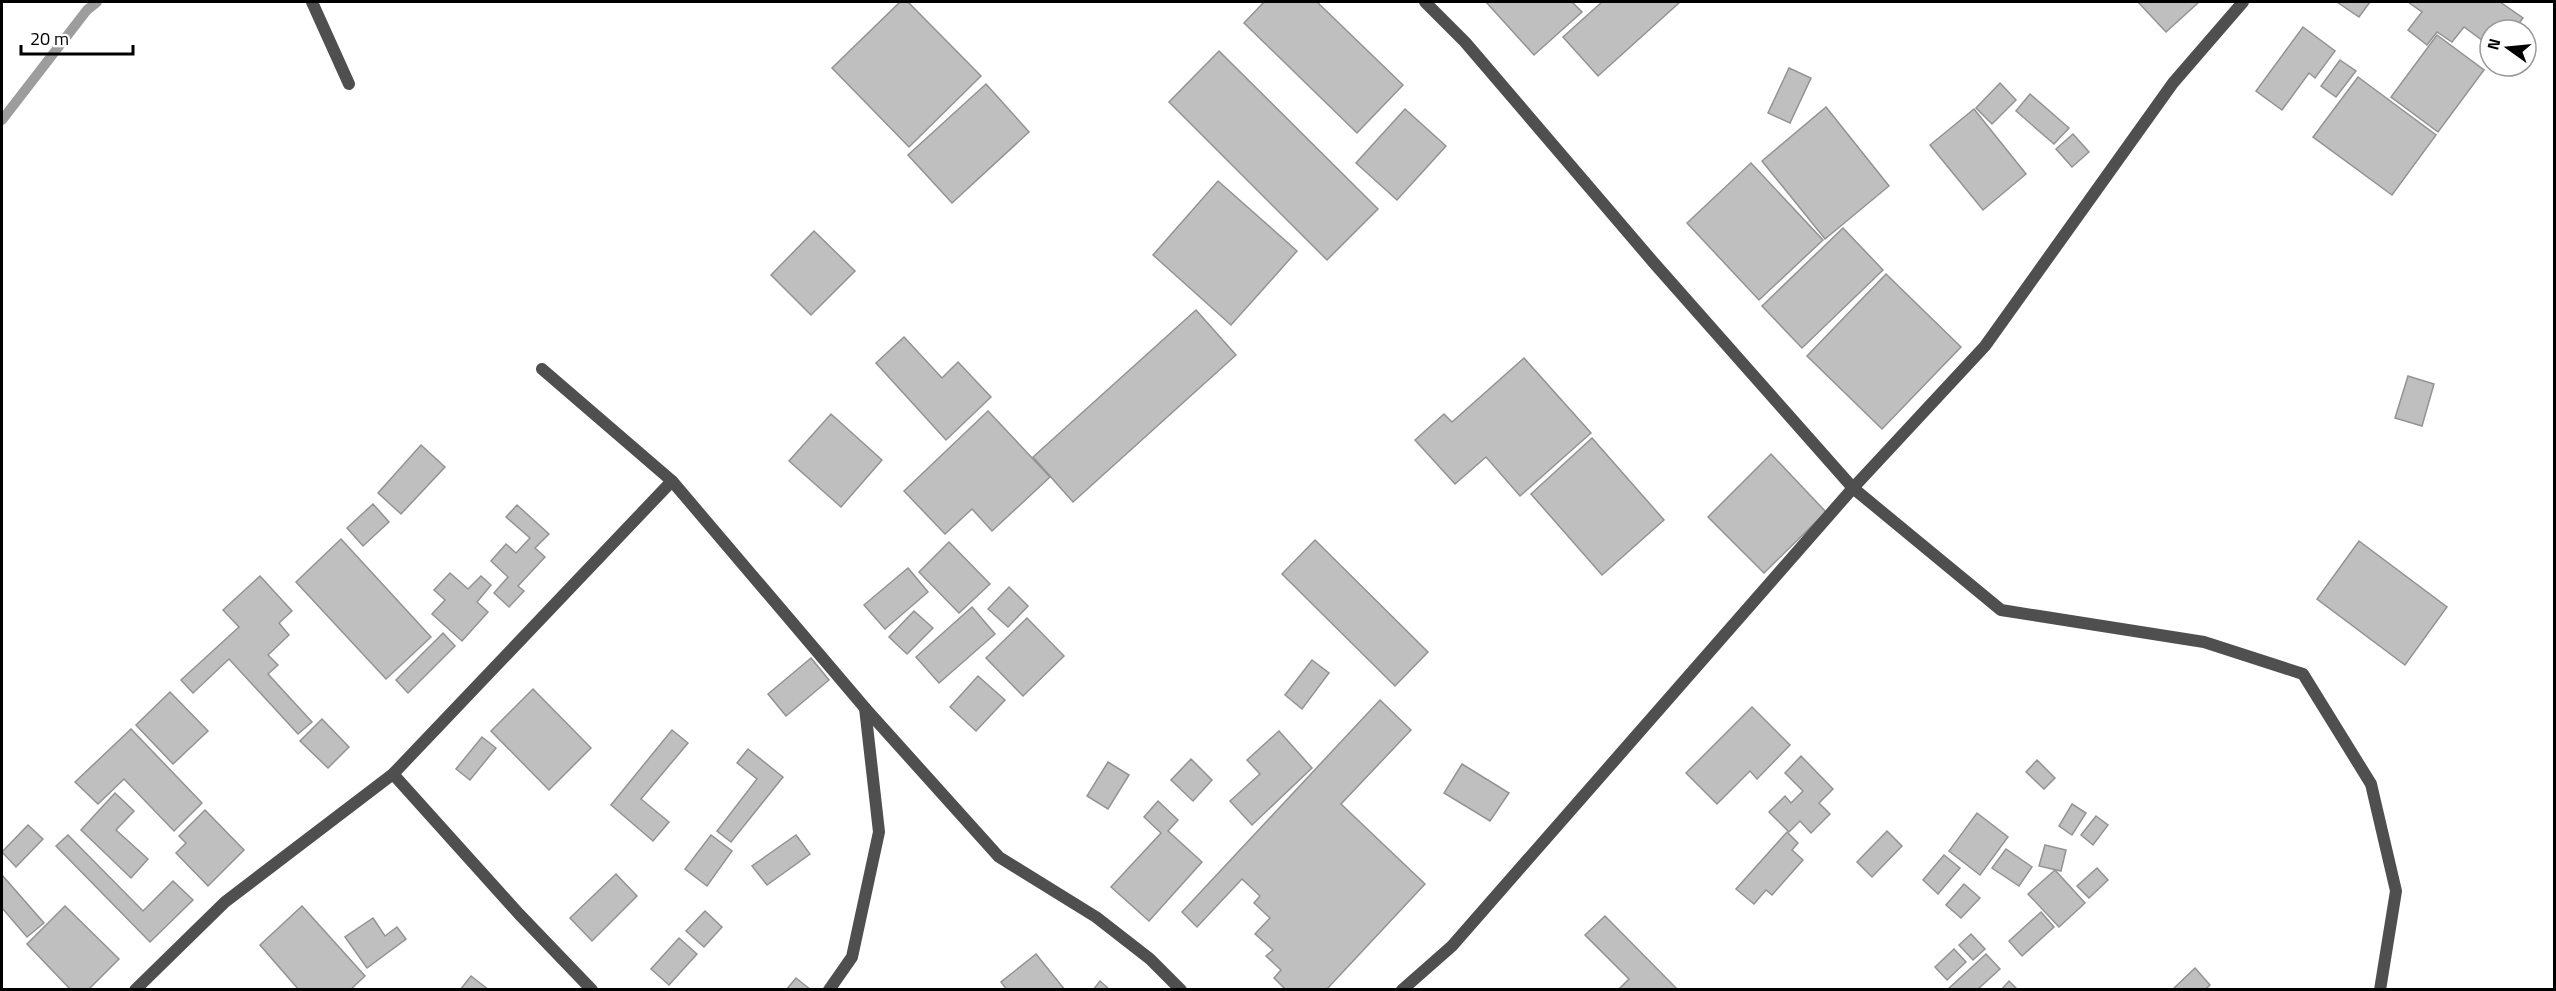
<svg xmlns="http://www.w3.org/2000/svg" width="2556" height="991" viewBox="0 0 2556 991" font-family="'Titillium Web',sans-serif">
<style>
.lines{fill:none;stroke-linecap:round;stroke-linejoin:round}
.stream{stroke:#9d9d9d;stroke-width:10}
.building{fill:#bfbfbf;stroke:#939393;stroke-width:1.5}
.minor{stroke:#4f4f4f;stroke-width:12}
</style>
<rect width="100%" height="100%" fill="#fff"/>
<g class="lines">
<path class="stream" d="M2,120L87,10L97,2"/>
</g>
<g class="building">
<path d="M900,2H908L981,76L909,147L832,68Z"/>
<path d="M1264,2H1317L1403,85L1357,133L1244,23Z"/>
<path d="M1486,2H1572L1582,12L1534,55Z"/>
<path d="M1602,2H1680L1598,76L1563,37Z"/>
<path d="M2138,2H2199L2166,32Z"/>
<path d="M2337,2H2370L2359,17Z"/>
<path d="M2408,2H2500L2523,18L2514,30H2490V46L2464,27L2452,42L2437,32L2427,45L2408,30L2422,12Z"/>
<path d="M2303,27L2335,51L2315,78L2309,73L2282,110L2256,91Z"/>
<path d="M2437,35L2484,70L2438,132L2391,97Z"/>
<path d="M1219,51L1378,209L1327,260L1169,102Z"/>
<path d="M2340,60L2356,71L2336,97L2321,86Z"/>
<path d="M1789,68L1811,78L1790,123L1768,113Z"/>
<path d="M2358,77L2436,135L2392,195L2313,137Z"/>
<path d="M2000,83L2016,100L1992,124L1976,108Z"/>
<path d="M986,84L1029,132L952,203L908,155Z"/>
<path d="M2030,94L2069,128L2054,144L2016,111Z"/>
<path d="M1826,107L1889,186L1825,239L1762,161Z"/>
<path d="M1405,109L1446,146L1397,200L1356,163Z"/>
<path d="M1974,109L2026,174L1983,210L1930,145Z"/>
<path d="M2073,134L2089,152L2072,167L2056,149Z"/>
<path d="M1751,163L1823,240L1759,300L1687,223Z"/>
<path d="M1218,181L1297,251L1231,325L1153,255Z"/>
<path d="M1843,228L1883,270L1802,348L1762,306Z"/>
<path d="M814,231L855,271L811,315L771,275Z"/>
<path d="M1886,274L1961,347L1882,429L1807,356Z"/>
<path d="M1196,310L1236,355L1073,502L1033,457Z"/>
<path d="M904,337L942,378L958,362L991,397L946,440L876,363Z"/>
<path d="M1524,358L1591,433L1520,496L1486,457L1455,484L1415,440L1444,414L1452,422Z"/>
<path d="M2408,376L2434,384L2422,426L2395,418Z"/>
<path d="M988,411L1050,477L992,531L972,509L945,534L904,491Z"/>
<path d="M831,414L882,460L841,507L789,461Z"/>
<path d="M1592,438L1664,520L1602,575L1531,494Z"/>
<path d="M421,445L445,467L401,514L378,493Z"/>
<path d="M1771,454L1826,512L1764,573L1708,517Z"/>
<path d="M373,504L389,522L363,546L347,528Z"/>
<path d="M517,505L549,534L535,548L545,557L518,586L524,591L509,607L494,593L508,577L491,561L506,544L516,553L530,538L506,517Z"/>
<path d="M341,539L431,637L386,679L296,582Z"/>
<path d="M1315,540L1428,652L1395,686L1282,574Z"/>
<path d="M2359,541L2447,607L2405,665L2317,599Z"/>
<path d="M949,542L990,584L959,613L919,572Z"/>
<path d="M908,568L928,592L885,629L864,605Z"/>
<path d="M450,573L468,589L481,576L491,585L477,602L488,612L462,641L432,614L445,600L434,590Z"/>
<path d="M260,576L292,611L279,623L289,635L268,655L278,665L268,674L312,722L298,734L229,659L193,693L181,680L239,627L223,610Z"/>
<path d="M1009,587L1028,606L1008,627L988,609Z"/>
<path d="M972,607L995,634L939,683L916,657Z"/>
<path d="M914,611L933,628L907,654L889,637Z"/>
<path d="M1027,618L1064,656L1023,696L986,658Z"/>
<path d="M443,633L455,646L408,693L396,680Z"/>
<path d="M811,658L829,680L786,716L768,694Z"/>
<path d="M1312,660L1329,673L1302,709L1285,695Z"/>
<path d="M978,676L1005,700L976,731L950,707Z"/>
<path d="M533,689L591,748L549,790L491,731Z"/>
<path d="M170,692L208,731L173,764L136,725Z"/>
<path d="M1380,700L1411,730L1341,804L1425,884L1326,990H1286L1274,978L1281,970L1266,956L1273,950L1255,934L1270,918L1254,903L1260,896L1242,879L1197,927L1182,912Z"/>
<path d="M1752,707L1790,745L1757,779L1750,771L1717,804L1686,773Z"/>
<path d="M322,719L349,747L328,768L300,741Z"/>
<path d="M131,729L202,803L174,831L124,779L98,804L75,782Z"/>
<path d="M672,730L688,743L641,799L669,822L653,841L611,805Z"/>
<path d="M1279,731L1312,768L1252,825L1230,801L1260,774L1247,760Z"/>
<path d="M482,737L496,748L470,780L456,769Z"/>
<path d="M748,749L783,777L731,842L717,831L757,779L737,763Z"/>
<path d="M1801,756L1833,789L1819,803L1830,814L1811,833L1800,821L1789,832L1769,812L1785,796L1791,803L1803,791L1785,773Z"/>
<path d="M1191,759L1212,780L1193,801L1171,780Z"/>
<path d="M2037,760L2055,778L2044,789L2026,772Z"/>
<path d="M1108,762L1129,775L1108,809L1087,796Z"/>
<path d="M1462,764L1509,793L1490,821L1444,793Z"/>
<path d="M115,793L134,811L116,830L148,859L131,878L81,830Z"/>
<path d="M1158,801L1178,820L1168,831L1202,862L1149,921L1111,887L1161,833L1144,817Z"/>
<path d="M2072,804L2086,813L2072,835L2059,826Z"/>
<path d="M205,810L244,850L208,886L176,853L186,843L179,836Z"/>
<path d="M1977,813L2008,837L1980,875L1949,851Z"/>
<path d="M2096,816L2108,825L2093,845L2081,835Z"/>
<path d="M28,825L43,839L16,867L2,852Z"/>
<path d="M1887,831L1902,846L1872,877L1857,862Z"/>
<path d="M1787,832L1798,843L1792,850L1803,860L1772,895L1766,890L1754,904L1736,889Z"/>
<path d="M68,835L143,911L173,881L193,900L150,942L56,846Z"/>
<path d="M711,835L732,851L707,886L685,869Z"/>
<path d="M796,835L810,854L767,885L752,866Z"/>
<path d="M2045,845L2066,850L2061,871L2039,866Z"/>
<path d="M2006,849L2032,867L2019,886L1992,868Z"/>
<path d="M1944,855L1960,868L1938,894L1923,880Z"/>
<path d="M2097,868L2108,880L2089,898L2077,886Z"/>
<path d="M2055,870L2085,903L2059,927L2028,894Z"/>
<path d="M616,874L637,896L592,941L570,918Z"/>
<path d="M2,875L44,923L27,937L2,908Z"/>
<path d="M1964,884L1980,898L1961,918L1946,905Z"/>
<path d="M65,906L119,959L88,990H71L27,944Z"/>
<path d="M302,906L365,976L350,990H299L260,945Z"/>
<path d="M705,911L722,927L704,947L686,931Z"/>
<path d="M2041,912L2054,927L2022,956L2009,941Z"/>
<path d="M1605,916L1678,990H1618L1629,979L1585,935Z"/>
<path d="M373,918L385,936L397,927L406,939L367,968L345,937Z"/>
<path d="M1971,934L1985,949L1973,960L1959,945Z"/>
<path d="M679,938L697,954L669,985L651,969Z"/>
<path d="M1954,949L1966,962L1947,980L1935,967Z"/>
<path d="M1036,954L1065,990H1007L1001,982Z"/>
<path d="M1986,954L2000,969L1977,990H1947Z"/>
<path d="M2195,968L2210,985L2205,990H2172Z"/>
<path d="M471,976L489,990H460Z"/>
<path d="M796,978L811,990H786Z"/>
<path d="M1100,981L1110,990H1093Z"/>
<path d="M2009,981L2018,990H2001Z"/>
</g>
<g class="lines">
<g class="minor">
<path d="M312,2L349,84"/>
<path d="M1425,2L1465,42L1654,263L1853,488L2001,610L2204,642L2303,674L2371,784L2396,891L2380,990"/>
<path d="M542,369L672,481L865,708L879,832L852,957L829,990"/>
<path d="M865,708L999,857L1096,917L1150,959L1181,990"/>
<path d="M393,774L519,914L592,990"/>
<path d="M135,990L225,902L393,774L672,481"/>
<path d="M1402,990L1452,946L1853,488L1985,346L2173,83L2243,2"/>
</g>
</g>
<rect width="2556" height="991" fill="none" stroke="#000000" stroke-width="6"/>
<g transform="translate(2508 48) rotate(285)"><circle r="28" fill="#ffffff" stroke="#999999" stroke-width="1.5"/>
<path d="M0-4.5L10 22L0 15L-10 22Z" fill="#000000"/>
<text y="-9" font-size="16" font-weight="bold" text-anchor="middle" fill="#000000">N</text>
</g>
<path d="M21 45v9h112v-9" fill="none" stroke="#000000" stroke-width="3"/>
<text x="30" y="45" font-size="18" fill="#000000" stroke="#ffffff" stroke-width="4.5" paint-order="stroke">20 m</text>
</svg>
